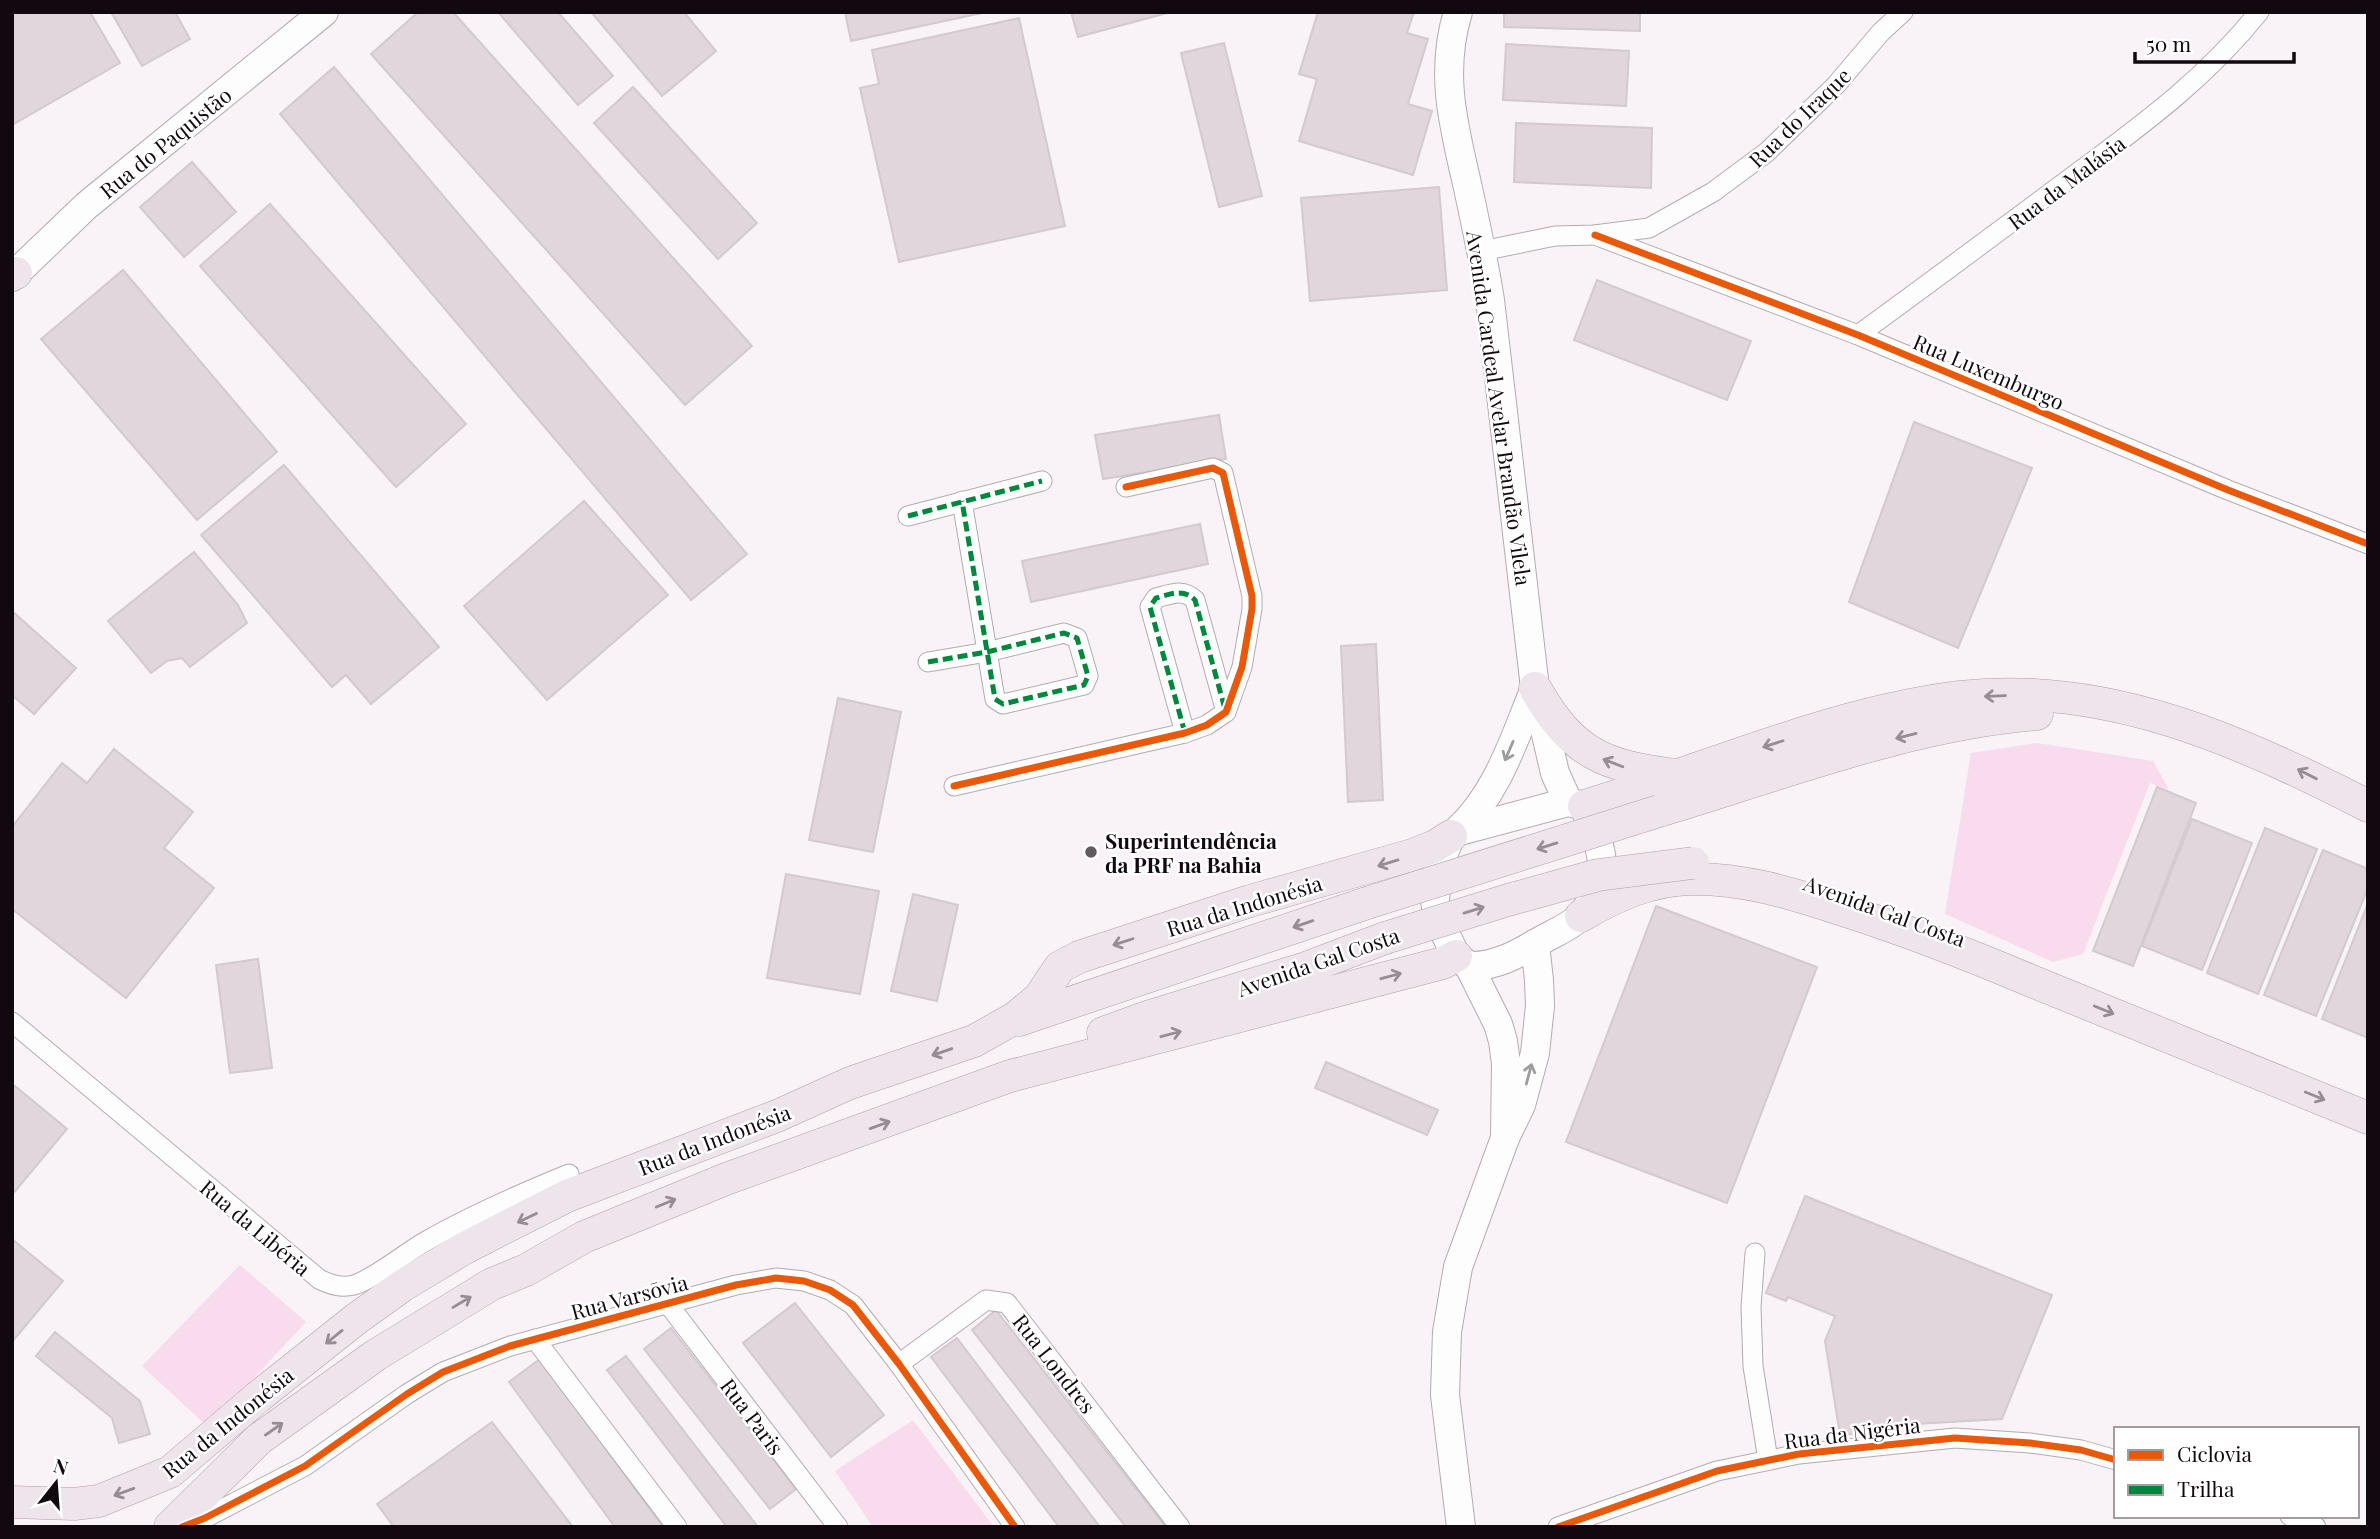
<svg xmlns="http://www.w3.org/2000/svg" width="2380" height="1539" viewBox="0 0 2380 1539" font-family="'Playfair Display',serif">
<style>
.green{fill:#f8dbed}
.building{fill:#e0d6dc;stroke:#d2cacf;stroke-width:2}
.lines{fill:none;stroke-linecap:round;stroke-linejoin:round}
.street-casing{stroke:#b4abb0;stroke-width:21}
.secondary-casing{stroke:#b4abb0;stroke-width:30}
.primary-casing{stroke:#b19eab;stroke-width:33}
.street{stroke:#fefdfe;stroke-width:19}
.secondary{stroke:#fefdfe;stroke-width:28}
.primary{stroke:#eee4eb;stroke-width:32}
.primary-bridge-casing{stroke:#b19eab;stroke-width:33;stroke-linecap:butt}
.primary-bridge{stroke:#eee4eb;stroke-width:32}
.quiet{stroke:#00873e;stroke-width:5;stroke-dasharray:10 5;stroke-linecap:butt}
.cycleway-casing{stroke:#fff;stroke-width:11}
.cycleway{stroke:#e8590c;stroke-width:7}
.oneway{stroke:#968c93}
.oneway2{stroke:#a09b9e}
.poi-dot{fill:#635a60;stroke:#fff;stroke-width:2.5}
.labels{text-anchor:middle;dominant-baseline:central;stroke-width:5;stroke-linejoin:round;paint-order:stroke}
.street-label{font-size:21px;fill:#12080f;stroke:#fff}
.poi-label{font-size:21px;font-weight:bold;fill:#12080f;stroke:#fff;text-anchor:start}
</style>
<rect width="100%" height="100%" fill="#f9f2f6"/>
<g class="green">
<path d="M2037,743L2153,761L2169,790L2150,783L2083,954L2053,962L1945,914L1971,753Z"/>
<path d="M240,1265L306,1322L208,1427L142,1366Z"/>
<path d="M913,1420L994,1527H873L835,1471Z"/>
</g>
<g class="building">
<path d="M12,12H90L120,63L12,125Z"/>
<path d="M111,12H175L190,39L142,66Z"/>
<path d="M418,12H453L752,346L685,405L371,54Z"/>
<path d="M498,12H558L613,76L578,105Z"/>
<path d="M591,12H684L716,51L662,96Z"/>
<path d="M845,12H987L851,41Z"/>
<path d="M1071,12H1171L1078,37Z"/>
<path d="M1318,12H1414L1407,33L1428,39L1408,104L1432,111L1413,175L1299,141L1317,79L1299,74Z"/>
<path d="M1504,12H1640V31L1504,27Z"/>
<path d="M1019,18L1065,226L899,262L860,88L879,84L872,50Z"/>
<path d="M1224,43L1262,196L1219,207L1181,53Z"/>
<path d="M1506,44L1629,51L1626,106L1503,100Z"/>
<path d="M334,67L747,554L691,600L280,114Z"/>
<path d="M633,87L757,223L718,259L594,123Z"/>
<path d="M1516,123L1652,128L1651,188L1514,182Z"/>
<path d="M192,162L236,212L184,257L140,207Z"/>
<path d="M1439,187L1447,290L1310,301L1301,198Z"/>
<path d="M270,204L466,424L396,487L200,266Z"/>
<path d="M123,270L277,452L197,520L41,339Z"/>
<path d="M1597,280L1751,341L1727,400L1574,340Z"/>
<path d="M1219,415L1226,459L1103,479L1095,435Z"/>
<path d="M1914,422L2032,468L1958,648L1849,602Z"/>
<path d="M284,465L439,647L371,704L346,675L332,687L201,535Z"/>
<path d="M584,501L668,595L547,700L464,606Z"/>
<path d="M1200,524L1208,564L1031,602L1022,561Z"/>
<path d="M194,552L238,605L247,623L190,667L182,658L167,661L151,673L108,621Z"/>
<path d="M12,611L76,668L34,714L12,695Z"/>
<path d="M1376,644L1383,800L1348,802L1341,646Z"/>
<path d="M838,698L901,712L873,852L809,840Z"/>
<path d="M114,749L193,812L164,848L214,888L126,998L12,909V827L62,763L87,783Z"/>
<path d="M2157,787L2196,803L2133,966L2093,951Z"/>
<path d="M2192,819L2252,843L2202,970L2142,946Z"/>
<path d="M2265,828L2317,849L2258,994L2207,973Z"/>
<path d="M2323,850L2368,869V888L2316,1016L2264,995Z"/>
<path d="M786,874L879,891L860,994L767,978Z"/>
<path d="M913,894L958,905L937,1001L891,991Z"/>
<path d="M2368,903V1038L2322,1019Z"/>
<path d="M1656,906L1817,967L1727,1203L1566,1142Z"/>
<path d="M258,959L272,1068L230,1073L216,965Z"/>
<path d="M1326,1062L1438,1110L1427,1135L1315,1088Z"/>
<path d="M15,1086L67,1129L12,1195V1090Z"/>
<path d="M1805,1196L2052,1295L2002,1419L1898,1425V1431L1840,1435L1825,1341L1835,1316L1788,1297L1786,1301L1766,1293Z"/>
<path d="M12,1239L63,1281L12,1342Z"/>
<path d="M795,1303L884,1415L831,1457L743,1343Z"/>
<path d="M996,1310L1166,1527H1126L972,1330Z"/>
<path d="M671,1328L796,1489L770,1509L644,1349Z"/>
<path d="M55,1332L140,1401L150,1434L119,1443L112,1418L36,1356Z"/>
<path d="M957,1338L1100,1527H1059L931,1357Z"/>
<path d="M626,1356L758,1527H727L607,1370Z"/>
<path d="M540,1359L663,1527H615L509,1382Z"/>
<path d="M492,1422L573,1527H394L377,1504Z"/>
</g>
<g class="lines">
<g class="street-casing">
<g id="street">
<path d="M1595,235L1858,335L2228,490L2368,544"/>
<path d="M1482,251L1555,236L1595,235L1649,228L1713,192L1767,152L1836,85L1881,32L1903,12"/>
<path d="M1858,335C1927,285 1995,234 2064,183C2136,129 2202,83 2259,12"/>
<path d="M908,516L1042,481"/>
<path d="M928,662L987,652L1064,633L1077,638L1088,676L1084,685L1003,704L995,699L962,501"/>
<path d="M1185,733L1150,607L1156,598C1171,594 1183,588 1195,600L1226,712"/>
<path d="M954,786L1185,733L1207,725L1226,712L1242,667L1252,609V596L1223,473L1213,468L1126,487"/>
<path d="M12,1022L319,1279C331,1285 341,1288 354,1285C376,1278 406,1252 428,1240C474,1214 520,1194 569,1174"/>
<path d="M1755,1253L1751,1307L1753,1366L1768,1460"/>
<path d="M668,1304L838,1527"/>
<path d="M535,1339L677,1527"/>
<path d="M899,1364L986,1300L1007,1303L1180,1527"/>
<path d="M2290,1516L2316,1527"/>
<path d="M182,1527L205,1518L305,1466L407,1394L443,1372L510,1346L736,1285L776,1278L804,1281L830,1290L853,1305L899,1364L1015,1527"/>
<path d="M1558,1527L1717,1471L1799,1454L1955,1438L2030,1443L2081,1450L2116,1460"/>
</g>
</g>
<g class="secondary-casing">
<g id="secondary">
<path d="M1458,12C1439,74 1454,127 1468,188C1476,225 1484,262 1490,300L1535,688L1555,773L1568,802"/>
<path d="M12,277L86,206L324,12"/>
<path d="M1457,831C1498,793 1514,739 1535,688"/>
<path d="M1469,966C1495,967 1518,954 1540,941C1552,934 1570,927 1581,916C1585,913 1587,907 1590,903C1613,865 1598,843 1584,806L1568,802L1456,832L1451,836L1438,867L1435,900L1437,917L1443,929L1456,956L1469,966L1498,1024L1503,1041L1506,1063L1505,1138"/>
<path d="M1461,1527L1445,1395L1447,1332L1458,1267L1505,1138L1521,1105L1535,1053L1540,1006L1539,980L1535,944"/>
</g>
</g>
<g class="primary-casing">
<g id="primary">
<path d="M12,274L16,273"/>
<path d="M1535,688C1572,753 1603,766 1675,775"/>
<path d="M1584,806C1708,769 1830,713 1960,697C2104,680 2243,741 2368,806"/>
<path d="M1659,811C1783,774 1907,725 2037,714"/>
<path d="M1581,916C1615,896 1650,880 1690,879C1743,878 1791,893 1840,909C1906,930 1970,955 2034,982C2145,1027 2256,1073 2368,1118"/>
<path d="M1019,1020L1367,903"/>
<path d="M1103,1033L1147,1017L1306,968L1385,938"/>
<path d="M12,1502L74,1504L99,1501L170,1472L258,1397L356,1319L402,1286L463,1249L567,1196L777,1116L850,1083L974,1041L1015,1018L1039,998L1060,967L1079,957L1250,901L1412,855L1435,846L1451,836"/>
<path d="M170,1527L259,1439L376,1355L492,1284L526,1270L584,1237L726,1179L1010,1076L1443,963L1456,956"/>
</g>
</g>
<use href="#street" class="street"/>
<use href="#secondary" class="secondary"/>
<use href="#primary" class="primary"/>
<g class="primary-bridge-casing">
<g id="primary-bridge">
<path d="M1367,903L1659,811"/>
<path d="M1385,938L1508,900L1598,875L1693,863"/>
</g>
</g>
<use href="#primary-bridge" class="primary-bridge"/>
<g class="quiet">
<path d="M908,516L1042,481"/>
<path d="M928,662L987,652L1064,633L1077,638L1088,676L1084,685L1003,704L995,699L962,501"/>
<path d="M1185,733L1150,607L1156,598C1171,594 1183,588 1195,600L1225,709"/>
</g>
<g class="cycleway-casing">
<g id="cycleway">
<path d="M1595,235L1858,335L2228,490L2368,544"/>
<path d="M954,786L1185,733L1207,725L1226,712L1242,667L1252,609V596L1223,473L1213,468L1126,487"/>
<path d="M182,1527L205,1518L305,1466L407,1394L443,1372L510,1346L736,1285L776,1278L804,1281L830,1290L853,1305L899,1364L1015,1527"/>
<path d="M1558,1527L1717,1471L1799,1454L1955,1438L2030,1443L2081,1450L2116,1460"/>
</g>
</g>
<use href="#cycleway" class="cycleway"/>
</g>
<defs><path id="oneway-shaft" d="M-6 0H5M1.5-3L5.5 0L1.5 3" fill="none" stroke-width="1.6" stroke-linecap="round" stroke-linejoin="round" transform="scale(1.75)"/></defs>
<g class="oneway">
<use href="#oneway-shaft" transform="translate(1995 696) rotate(178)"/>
<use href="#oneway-shaft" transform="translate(1906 736) rotate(166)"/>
<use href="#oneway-shaft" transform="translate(1773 744) rotate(162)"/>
<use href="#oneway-shaft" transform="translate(1613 763) rotate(-159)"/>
<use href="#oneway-shaft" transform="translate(2307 774) rotate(-153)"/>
<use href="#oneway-shaft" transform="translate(1547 846) rotate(163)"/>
<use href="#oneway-shaft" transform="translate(1388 863) rotate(163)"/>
<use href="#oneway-shaft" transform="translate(1474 910) rotate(-17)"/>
<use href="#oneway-shaft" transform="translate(1303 924) rotate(161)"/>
<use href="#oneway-shaft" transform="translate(1123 942) rotate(162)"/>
<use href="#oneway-shaft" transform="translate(1391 976) rotate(-15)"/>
<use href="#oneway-shaft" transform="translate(2104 1010) rotate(22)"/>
<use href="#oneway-shaft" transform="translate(1171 1034) rotate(-15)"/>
<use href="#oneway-shaft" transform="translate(942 1052) rotate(161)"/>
<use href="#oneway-shaft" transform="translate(2315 1096) rotate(22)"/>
<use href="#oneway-shaft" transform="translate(880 1125) rotate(-20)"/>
<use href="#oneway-shaft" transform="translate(666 1203) rotate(-22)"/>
<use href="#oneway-shaft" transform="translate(527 1218) rotate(154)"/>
<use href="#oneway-shaft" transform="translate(462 1302) rotate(-31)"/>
<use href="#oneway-shaft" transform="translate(334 1337) rotate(141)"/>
<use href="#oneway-shaft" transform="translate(274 1429) rotate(-35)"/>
<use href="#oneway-shaft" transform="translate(124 1492) rotate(160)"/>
</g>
<g class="oneway2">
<use href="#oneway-shaft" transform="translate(1509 751) rotate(113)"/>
<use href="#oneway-shaft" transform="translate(1529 1074) rotate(-75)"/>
</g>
<circle class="poi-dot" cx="1091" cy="852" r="7"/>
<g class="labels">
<g class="street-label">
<text transform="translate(1799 117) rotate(-44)">Rua do Iraque</text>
<text transform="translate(165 142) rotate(-39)">Rua do Paquistão</text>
<text transform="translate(2066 182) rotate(-37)">Rua da Malásia</text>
<text transform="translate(1989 371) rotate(23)">Rua Luxemburgo</text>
<text transform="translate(1500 408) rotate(82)">Avenida Cardeal Avelar Brandão Vilela</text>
<text transform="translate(1244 905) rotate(-17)">Rua da Indonésia</text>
<text transform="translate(1885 910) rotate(20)">Avenida Gal Costa</text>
<text transform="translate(1318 961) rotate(-19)">Avenida Gal Costa</text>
<text transform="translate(714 1139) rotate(-21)">Rua da Indonésia</text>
<text transform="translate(256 1227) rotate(40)">Rua da Libéria</text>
<text transform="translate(629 1296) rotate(-15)">Rua Varsōvia</text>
<text transform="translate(1055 1363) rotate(52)">Rua Londres</text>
<text transform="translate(753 1416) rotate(53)">Rua Paris</text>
<text transform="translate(227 1422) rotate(-39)">Rua da Indonésia</text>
<text transform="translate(1852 1432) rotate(-7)">Rua da Nigéria</text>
</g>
<g class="poi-label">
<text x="1105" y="840">Superintendência<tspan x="1105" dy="24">da PRF na Bahia</tspan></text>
</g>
</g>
<rect width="2380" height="1539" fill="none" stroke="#12080f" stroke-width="28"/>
<rect x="2114" y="1427" width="245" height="91" fill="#ffffff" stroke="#a09c9f" stroke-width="2"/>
<rect x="2128" y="1450" width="35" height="10" fill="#e8590c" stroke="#a09c9f" stroke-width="2"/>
<text x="2177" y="1462" font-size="21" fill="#12080f">Ciclovia</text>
<rect x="2128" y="1485" width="35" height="10" fill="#00873e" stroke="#a09c9f" stroke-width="2"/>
<text x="2177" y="1497" font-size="21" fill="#12080f">Trilha</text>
<g transform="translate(56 1483) rotate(17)" stroke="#ffffff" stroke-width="5" paint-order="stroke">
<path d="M0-5L12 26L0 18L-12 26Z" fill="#12080f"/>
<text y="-10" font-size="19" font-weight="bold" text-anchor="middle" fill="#12080f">N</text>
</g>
<path d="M2135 52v10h159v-10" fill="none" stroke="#12080f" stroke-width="3.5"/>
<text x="2146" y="52" font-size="21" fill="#12080f" stroke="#ffffff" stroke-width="5" paint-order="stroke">50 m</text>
</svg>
